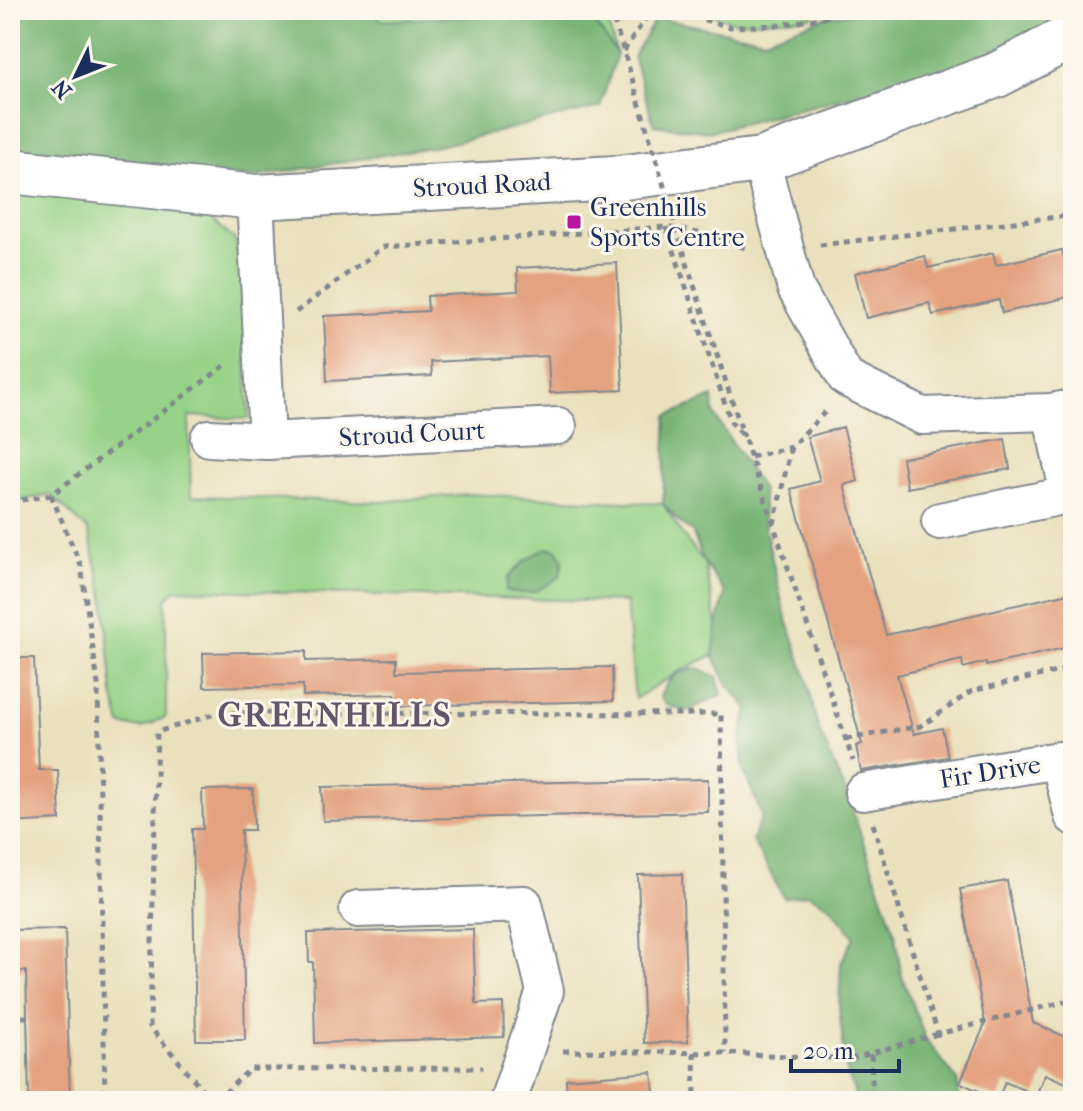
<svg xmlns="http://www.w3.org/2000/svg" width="1083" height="1111" viewBox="0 0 1083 1111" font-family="'IM FELL French Canon',serif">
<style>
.green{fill:#96d287;stroke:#588072;stroke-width:2}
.forest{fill:#78b474;stroke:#4a7269;stroke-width:2}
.building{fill:#e4a280}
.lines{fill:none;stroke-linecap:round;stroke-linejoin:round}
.minor-casing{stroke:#82888e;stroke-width:40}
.tertiary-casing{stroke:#82888e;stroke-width:48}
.path{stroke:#82888e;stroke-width:5;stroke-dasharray:6 6;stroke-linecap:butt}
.minor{stroke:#fff;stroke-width:36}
.tertiary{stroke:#fff;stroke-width:44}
.path-bridge{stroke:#82888e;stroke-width:5;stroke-dasharray:6 6;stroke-linecap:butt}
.poi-dot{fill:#b5179e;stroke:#fbf7ec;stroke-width:3}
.labels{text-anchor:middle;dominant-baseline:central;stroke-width:6;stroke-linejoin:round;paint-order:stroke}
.street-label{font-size:26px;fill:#1b2f5e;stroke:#fbf7ec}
.poi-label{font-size:26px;fill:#1b2f5e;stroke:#fbf7ec;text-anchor:start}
.district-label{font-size:34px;font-weight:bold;letter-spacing:2px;fill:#61576a;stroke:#fbf7ec}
</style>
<rect width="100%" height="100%" fill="#fbf7ec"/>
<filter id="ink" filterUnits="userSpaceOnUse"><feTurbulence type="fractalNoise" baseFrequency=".0125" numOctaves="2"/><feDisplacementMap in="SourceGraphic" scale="16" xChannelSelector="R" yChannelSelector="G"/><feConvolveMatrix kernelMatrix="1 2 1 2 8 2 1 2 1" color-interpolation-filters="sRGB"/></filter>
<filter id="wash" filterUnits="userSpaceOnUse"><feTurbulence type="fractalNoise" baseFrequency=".006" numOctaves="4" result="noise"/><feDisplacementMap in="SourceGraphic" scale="32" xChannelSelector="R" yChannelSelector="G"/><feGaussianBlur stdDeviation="1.8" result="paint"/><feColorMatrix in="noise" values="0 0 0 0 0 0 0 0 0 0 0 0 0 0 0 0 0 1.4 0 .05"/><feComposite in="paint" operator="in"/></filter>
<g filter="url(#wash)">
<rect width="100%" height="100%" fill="#e9e1bd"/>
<g class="green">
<path d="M371,10H521L507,14L381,21Z"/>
<path d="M586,10H604L617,54Z"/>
<path d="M695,10H814L812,17L736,22Z"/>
<path d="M10,189L206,215L235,240L242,270L249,419L189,416L191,496L379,502L469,494L663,504L684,537L704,562L717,625L713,655L678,672L635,699L626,602L176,589L166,599V717L142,728L121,725L113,694L104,596L88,530L51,495L10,502Z"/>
</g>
<g class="forest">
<path d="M10,10H371L382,21L507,14L521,10H586L617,54L600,107L443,145L248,178L10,151Z"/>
<path d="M874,10H1073V15L1059,24L929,76L709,132L654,125L633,57L656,18L764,39L826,17Z"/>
<path d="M713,397L714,414L762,490L764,524L784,611L807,679L818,728L847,795L896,936L901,974L925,1038L957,1080L960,1101H854L855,1095L845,1065L839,1006L841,963L854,937L831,907L808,894L784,898L752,840L762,816L743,769L741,740L748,708L728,685L713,655L717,625L725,593L704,562L692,531L679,522L663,504L667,416Z"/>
<path d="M546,548L556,549L563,559L560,576C539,591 533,597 506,591L508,578L526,560Z"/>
<path d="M698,668L717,677L722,695L687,711L666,705L660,697C668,676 677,672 698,668Z"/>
</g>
<g id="blocks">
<g class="building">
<path d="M1062,250L1066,264L1073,262V296L1002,313L999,300L933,315L929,303L866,318L855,273L925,256L928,268L993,253L996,265Z"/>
<path d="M617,263L623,390L550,393L548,356L431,362L432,376L327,381L324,316L428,311L427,296L518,291L517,268Z"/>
<path d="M843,427L858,481L844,485L886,635L1073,592V646L986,666V662L963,668L962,660L897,675L914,734L942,728L948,757L861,771L856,746L862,744L791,489L820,481L807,437Z"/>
<path d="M1005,439L1010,469L907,488L902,458Z"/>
<path d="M306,651V661L396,659V672L612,667L613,701L396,706L395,694L303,696V685L204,687L203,653Z"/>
<path d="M10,658H34L39,770H58L60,820L10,823Z"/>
<path d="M708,779V812L323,821L322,787Z"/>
<path d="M253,789L254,830H241L245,1040H196L192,829H203L202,790Z"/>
<path d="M682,874L688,1042L644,1043L638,875Z"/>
<path d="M1007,881L1033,1023L1073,1040V1086L1045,1074L1036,1095L1005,1082L998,1099L960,1083L985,1024L960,889Z"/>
<path d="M65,929L70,1101H29L26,971L10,972V930Z"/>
<path d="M473,929L476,1004L503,1003L504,1037L315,1043L313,962H309L308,933Z"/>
<path d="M652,1072L655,1101H567L566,1079Z"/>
</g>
</g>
</g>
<g filter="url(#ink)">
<use href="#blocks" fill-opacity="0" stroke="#82888e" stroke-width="2"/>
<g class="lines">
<g class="minor-casing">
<g id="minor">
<path d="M761,160L796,289L846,378L922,416L1051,412L1073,408"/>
<path d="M255,197L267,441"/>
<path d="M1051,412L1069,495"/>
<path d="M209,438L267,441L558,426"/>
<path d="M940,521L1073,494"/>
<path d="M863,792L1059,760L1073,816"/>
<path d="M358,909L524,904L545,991L508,1101"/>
</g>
</g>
<g class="tertiary-casing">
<path id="tertiary" d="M10,171L255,197L617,178L761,160L997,75L1073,35"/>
</g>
<g class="path">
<path d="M610,10L625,55"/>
<path d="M669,10L730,27L779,25L826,17L825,10"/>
<path d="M624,51L651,10"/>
<path d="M666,227L731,422L744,437L853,761"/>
<path d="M820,245L1073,215"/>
<path d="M296,312L383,247L666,227L710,235L748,249"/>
<path d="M751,457L791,447L829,408"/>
<path d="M51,495L81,566L98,684L105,1101"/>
<path d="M10,502L51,495L227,364"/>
<path d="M774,524L791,447"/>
<path d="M846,739L921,726L972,691L1073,668"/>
<path d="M873,824L938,1034L1067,1001L1073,1002"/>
<path d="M10,1017H26"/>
<path d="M563,1051L725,1053L851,1059L938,1034"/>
<path d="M694,1052L695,1101"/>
<path d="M871,1054L873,1101"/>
<path d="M228,1090L235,1101"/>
<path d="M212,1101L150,1027L157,732L218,713L721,714L725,1053"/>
<path d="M216,1101L250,1069L482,1068"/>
</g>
<use href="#minor" class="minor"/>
<use href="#tertiary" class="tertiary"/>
<path class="path-bridge" d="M625,55L689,270L744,437"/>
</g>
</g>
<rect class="poi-dot" x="566" y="214" width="16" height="16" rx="4"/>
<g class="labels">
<g class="street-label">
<text transform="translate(482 185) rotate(-3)">Stroud Road</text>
<text transform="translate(412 434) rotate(-3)">Stroud Court</text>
<text transform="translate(990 772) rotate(-9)">Fir Drive</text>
</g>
<g class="poi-label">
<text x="590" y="207">Greenhills<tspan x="590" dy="30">Sports Centre</tspan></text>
</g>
<g class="district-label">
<text x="335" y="715">GREENHILLS</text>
</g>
</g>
<rect width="1083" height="1111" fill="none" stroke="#fbf7ec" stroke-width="40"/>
<g transform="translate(76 76) rotate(227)" stroke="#fbf7ec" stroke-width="6" paint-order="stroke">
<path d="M0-6L14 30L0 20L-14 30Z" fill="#1b2f5e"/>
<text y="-12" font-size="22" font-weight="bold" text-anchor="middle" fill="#1b2f5e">N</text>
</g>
<path d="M791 1059v12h108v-12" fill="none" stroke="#1b2f5e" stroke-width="4"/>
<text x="803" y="1059" font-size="24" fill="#1b2f5e" stroke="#fbf7ec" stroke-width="6" paint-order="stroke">20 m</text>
</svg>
